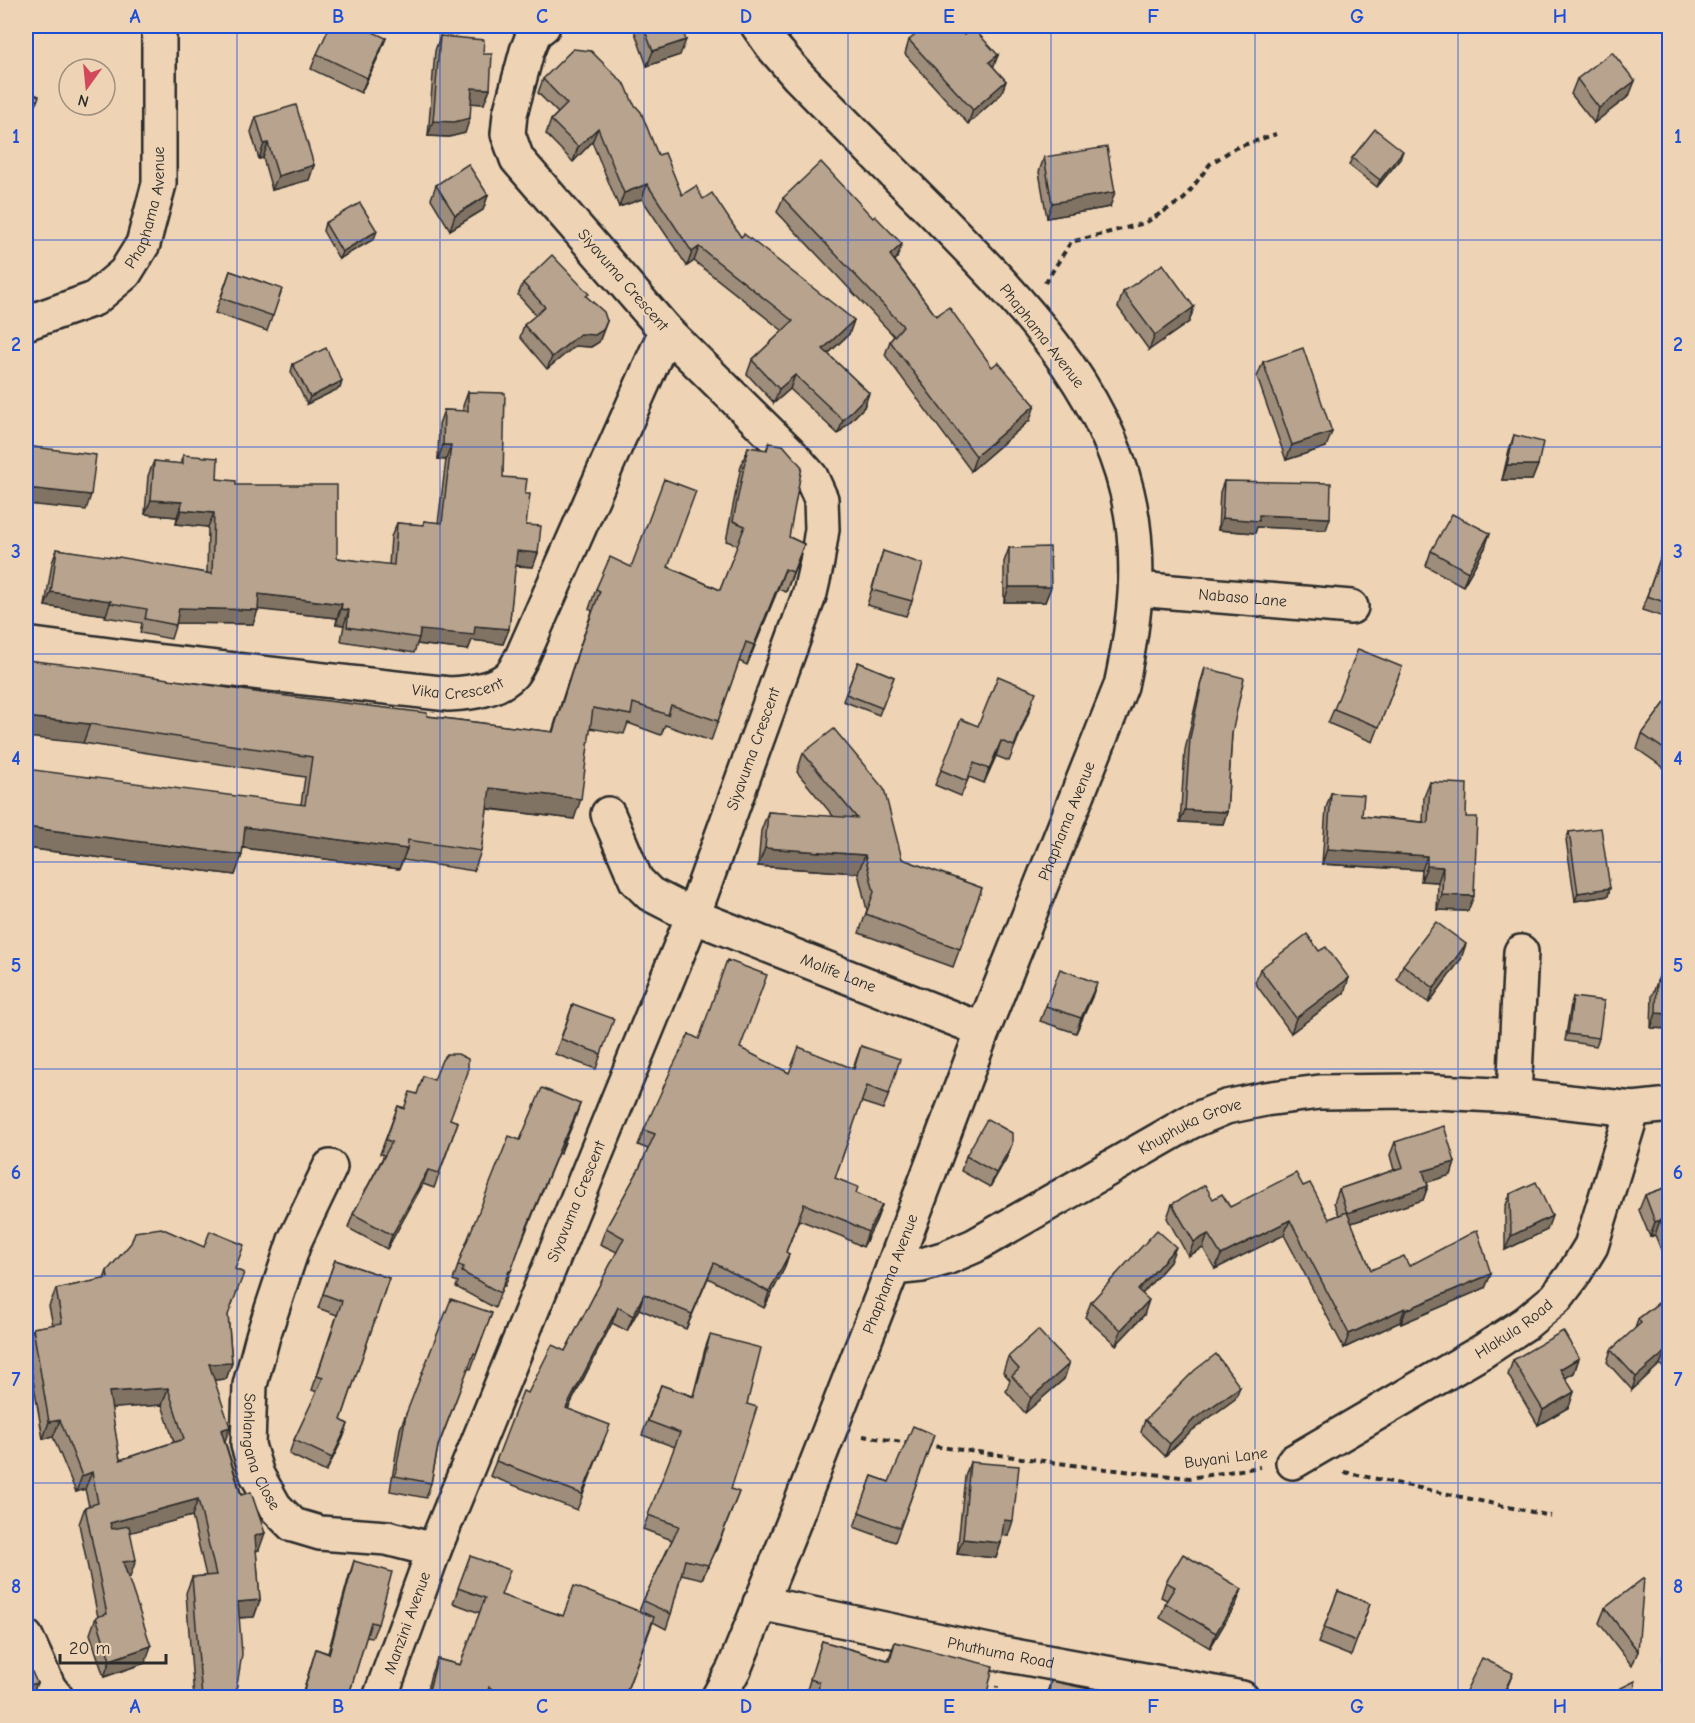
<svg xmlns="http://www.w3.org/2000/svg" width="1695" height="1723" viewBox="0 0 1695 1723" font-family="'Comic Neue',sans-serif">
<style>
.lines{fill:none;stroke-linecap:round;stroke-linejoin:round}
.minor-casing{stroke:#2b2b2b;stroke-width:38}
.path{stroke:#2b2b2b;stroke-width:4;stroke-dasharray:6 4.5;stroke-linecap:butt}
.minor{stroke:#eed4b5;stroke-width:33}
.wall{fill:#9e8d7a;stroke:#2b2b2b;stroke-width:1.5;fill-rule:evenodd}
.shaded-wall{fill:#817363;stroke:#2b2b2b;stroke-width:1.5}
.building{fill:#b8a48e;stroke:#2b2b2b;stroke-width:1.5;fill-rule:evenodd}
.grid{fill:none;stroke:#1d4ed8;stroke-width:1.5;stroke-opacity:0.55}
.labels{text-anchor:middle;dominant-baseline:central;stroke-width:4.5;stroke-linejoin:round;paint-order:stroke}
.street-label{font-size:16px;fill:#2b2b2b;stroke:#eed4b5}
.neatline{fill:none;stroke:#1d4ed8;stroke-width:2}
.grid-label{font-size:20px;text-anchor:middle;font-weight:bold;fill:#1d4ed8}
</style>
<rect width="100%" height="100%" fill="#eed4b5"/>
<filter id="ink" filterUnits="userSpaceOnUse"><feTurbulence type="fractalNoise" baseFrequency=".0167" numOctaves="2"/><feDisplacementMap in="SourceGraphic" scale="12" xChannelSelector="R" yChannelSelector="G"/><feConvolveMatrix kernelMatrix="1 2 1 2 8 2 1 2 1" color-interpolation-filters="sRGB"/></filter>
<g filter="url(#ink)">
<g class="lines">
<g class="minor-casing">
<g id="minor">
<path id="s1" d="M26,323L94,299L125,273L143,244L159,184V33L160,26"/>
<path id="s2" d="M1137,589L1351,607"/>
<path id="s3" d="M26,644L155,661L449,694C470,693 497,690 512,674C516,669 519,662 522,657L666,331"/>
<path id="s4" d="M608,814L636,880L650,894L693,916L983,1030"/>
<path d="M1514,1096L1521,952"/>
<path id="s5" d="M330,1167L295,1240L263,1336L250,1385L248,1445L257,1475L275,1507L293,1525L320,1533L387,1538L434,1550"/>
<path id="s6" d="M893,1268L922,1265L946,1258L974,1246L1190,1122L1226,1107L1265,1099L1320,1092L1417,1091L1514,1096L1633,1109L1670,1105"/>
<path id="s7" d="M1293,1462L1483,1351L1526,1323L1556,1298L1572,1277L1591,1246L1633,1109"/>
<path id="s8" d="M760,1603L998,1653L1242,1698"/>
<path d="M26,1637L49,1688L57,1698"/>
<path id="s9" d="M380,1698L434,1550L693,916L810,593L817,562L822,529L821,499L811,477L788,451L666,331L517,159L508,134L510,114L527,51L534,33L543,26"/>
<path id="s10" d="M718,1698L734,1669L793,1524L893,1268L983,1030L1121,686C1135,621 1143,558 1127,492C1100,379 1012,293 933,212C888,167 843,122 798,76L773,47L758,26"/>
</g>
</g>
<g class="path">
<path d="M1045,283L1071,242L1145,223L1184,199L1210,164L1235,148L1276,134"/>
<path d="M863,1436L909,1443"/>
<path d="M925,1445L1088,1467L1190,1478L1260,1467"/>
<path d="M1344,1472L1551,1516"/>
<path d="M996,1698L997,1686"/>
</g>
<use href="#minor" class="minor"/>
</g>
<g class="wall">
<path d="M634,26H681L680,55L647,66L633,27Z"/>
<path d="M440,36L483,54L484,104L471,103L465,133L449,137L428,136L435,51Z"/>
<path d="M386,38L380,53L361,93L311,69L317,54Z"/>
<path d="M909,40L998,55L993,67L1006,81L1001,94L968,124L905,54Z"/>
<path d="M543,79L633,103L658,155L682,195L703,199L741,237L854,320L849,334L828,354L869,393L864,407L838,434L790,389L774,403L747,374L752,360L783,331L694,261L687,266L642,199L619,207L592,142L573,162L546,134L551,120L558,113L538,93Z"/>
<path d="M1577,79L1629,96L1594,123L1571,94Z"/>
<path d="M256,117L314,165L309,180L272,190L263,158L259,159L251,132Z"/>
<path d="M1044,157L1110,207L1047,218L1039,172Z"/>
<path d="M1352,158L1400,159L1377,187L1349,165Z"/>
<path d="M436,185L488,195L483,210L450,230L431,199Z"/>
<path d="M1670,188V203L1666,198Z"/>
<path d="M783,198L897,258L895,261L936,316L1030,420L971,471L885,355L890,341L894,336L777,212Z"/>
<path d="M325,223L374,239L339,259L323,231Z"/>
<path d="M230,271L282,289L267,331L215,313Z"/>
<path d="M523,283L587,298L607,321L599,342L591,347L575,346L547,369L520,337L524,325L536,315L518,295Z"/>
<path d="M1123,292L1194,307L1189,322L1149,350L1118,307Z"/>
<path d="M1263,362L1326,447L1286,460L1257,377Z"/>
<path d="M293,364L342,381L340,388L307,404L291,372Z"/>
<path d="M468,392L503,477L525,494L526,525L538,553L533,567L515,566L509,629L503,644L472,640L468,650L417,644L414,653L341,641L344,625L336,624L337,618L258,609L253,624L176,623L171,639L140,633L142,623L105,617L106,615L45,606L52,563L57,549L207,573L208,527L176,524L177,517L145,514L148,476L154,461L180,464L183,455L217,479L236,485L337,558L389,565L391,537L397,523L423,525L424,521L438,523L446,460L438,459L439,424L444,410L463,411V406Z"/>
<path d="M1514,435L1538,465L1532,480H1502L1509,450Z"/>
<path d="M769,443L789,537L804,544L786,592L778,589L747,665L739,661L711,741L665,725L661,735L628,723L624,734L590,728L574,819L487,809L481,851L474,871L403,860L399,869L243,848L235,875L26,848L301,804L305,777L83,743L26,660L427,716L552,732L571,672L592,611L589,609L596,589L631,567H669L720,590L738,545L726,541L741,466L748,447L766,450Z"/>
<path d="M1224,481L1326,530L1257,527L1255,533L1218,530L1220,492Z"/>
<path d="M1670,530V619L1642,610Z"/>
<path d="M1009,548L1051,587L1045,602H1004V562Z"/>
<path d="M1485,548L1463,586L1426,566L1431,551Z"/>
<path d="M883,551L912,601L906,616L867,605Z"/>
<path d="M858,662L894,677L879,715L843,701Z"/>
<path d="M1402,667L1373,742L1328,723L1334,709Z"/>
<path d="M1205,668L1232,733L1227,812L1223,824L1180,822L1185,750L1201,681Z"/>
<path d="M1670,696V772L1637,749L1642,734Z"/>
<path d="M1031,707L1009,761L996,756L984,783L969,777L961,796L935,785L941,770L978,726Z"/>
<path d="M803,753L902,859L982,888L953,967L859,933L867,910L858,873L758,866L761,831L768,812L834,817L797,772Z"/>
<path d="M1430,782L1466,817L1468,911L1437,910L1438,882L1421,881L1422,870L1322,864L1326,808L1331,793L1362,816L1423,822L1424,797Z"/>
<path d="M1569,832L1610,888L1608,896L1575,901L1566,840Z"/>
<path d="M1319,951L1344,993L1291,1033L1255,983L1260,969Z"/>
<path d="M1461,959L1429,1003L1397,980L1403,965Z"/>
<path d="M1661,971L1670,972V1029L1651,1028L1652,996Z"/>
<path d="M1092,997L1076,1033L1040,1021L1046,1006Z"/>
<path d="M1573,997L1599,1038L1596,1046L1565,1041L1571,1004Z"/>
<path d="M573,1004L601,1054L596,1069L555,1054Z"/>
<path d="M699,1039L740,1048L789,1073L853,1068L861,1046L889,1094L883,1109L861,1102L835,1178L856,1193L882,1205L876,1221L863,1247L841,1236L799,1220L786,1252L789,1254L784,1269L764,1308L708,1278L686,1329L639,1309L627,1331L612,1323L568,1409L604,1441L577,1510L490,1476L496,1461L528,1393L565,1351L617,1252L600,1244L606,1228L638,1171L648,1149L638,1145L644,1130Z"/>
<path d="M580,1104L560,1154L558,1153L520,1246L505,1286H503L495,1308L456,1287L458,1282L453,1280L463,1251L520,1140Z"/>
<path d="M398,1106L458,1122L434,1188L423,1184L387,1249L348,1228L353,1214L384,1155L380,1154Z"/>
<path d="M1395,1142L1455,1162L1451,1175L1427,1182L1428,1186L1423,1200L1351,1223L1371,1270L1409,1266L1491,1274L1485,1288L1401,1324L1400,1322L1344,1348L1284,1235L1215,1269L1203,1248L1188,1256L1167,1218L1172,1204L1213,1199L1230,1207L1303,1186L1329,1219L1339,1215L1334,1203L1339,1189L1394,1170L1390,1155Z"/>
<path d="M1012,1144L1006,1159L990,1187L961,1171L966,1156Z"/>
<path d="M1670,1186V1249L1662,1252L1655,1235L1650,1237L1639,1210L1645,1195Z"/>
<path d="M1510,1194L1547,1230L1505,1250V1208Z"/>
<path d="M335,1260L389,1278L341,1420L348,1424L343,1438L326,1472L289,1454L294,1440L317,1392L312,1390L337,1315L318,1308Z"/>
<path d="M1170,1262L1142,1294L1144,1315L1116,1345L1085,1317L1091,1302Z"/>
<path d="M235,1269L228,1315L232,1363L226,1379L214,1380L225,1441L259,1550L256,1551L260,1600L254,1617L239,1618L235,1698H194L186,1593L192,1577L206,1576L192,1516L130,1532V1577H128L145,1663L104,1677L90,1634L96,1617H98L79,1524L85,1507L89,1506L85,1489L76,1492L53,1437L43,1439L27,1345L33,1328L53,1325L49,1306L56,1289L104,1279L107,1271ZM162,1405L174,1442L120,1460L111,1408Z"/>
<path d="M1670,1294V1370L1667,1372L1660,1364L1632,1390L1607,1362L1611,1350L1635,1329L1638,1319Z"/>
<path d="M492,1313L471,1369L468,1368L438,1447L431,1483L426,1498L390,1491L400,1429L406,1414Z"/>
<path d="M710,1335L747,1404L731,1489L717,1548L702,1579L681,1574L671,1614L666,1629L653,1622L624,1698H425L431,1674L437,1659L460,1665L480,1613L453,1603L470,1556L501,1595L563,1616L639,1611L643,1601L672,1540L643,1529L675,1447L642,1435L661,1385L693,1396L705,1349Z"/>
<path d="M1008,1357L1069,1364L1064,1379L1025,1413L1006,1391L1010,1380L1003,1372Z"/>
<path d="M1579,1358L1574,1373L1565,1377L1569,1407L1538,1425L1508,1375L1513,1360Z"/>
<path d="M1235,1399L1190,1432L1165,1456L1141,1432L1145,1420Z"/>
<path d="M934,1435L895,1542L854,1527L872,1476L889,1482Z"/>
<path d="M970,1462L1008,1536L1002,1535L1001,1543L996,1558L957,1554L965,1477Z"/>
<path d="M354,1561L378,1624L372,1638L366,1637L348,1698H301L316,1649L328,1653L349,1576Z"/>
<path d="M1166,1582L1242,1589L1236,1604L1210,1648L1160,1618L1167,1600L1161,1597Z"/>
<path d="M1338,1591L1370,1604L1351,1656L1318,1643Z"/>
<path d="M1605,1608L1638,1651L1632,1666L1599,1623Z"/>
<path d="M822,1641L888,1660L895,1642L986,1698H814V1695L806,1693Z"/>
<path d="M1670,1649V1698H1669L1663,1658L1665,1650Z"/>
<path d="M1051,1681L1087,1695L1139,1698H1045Z"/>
</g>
<g class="shaded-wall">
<path d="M386,38L380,53L361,93L367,78Z"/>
<path d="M686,40L680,55L647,66L653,51Z"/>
<path d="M998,55L993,68L989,62Z"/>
<path d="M1006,81L1001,94L968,124L973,110Z"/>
<path d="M1635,81L1629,96L1594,123L1599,108Z"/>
<path d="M472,88L490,89L484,104L467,103Z"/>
<path d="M470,118L465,133L449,137L428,136L433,121Z"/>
<path d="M598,128L592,142L573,162L578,147Z"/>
<path d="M268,143L263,158L259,159L264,144Z"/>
<path d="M1403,151L1400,159L1377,187L1380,180Z"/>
<path d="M314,165L309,180L272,190L278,176Z"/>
<path d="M647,184L642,199L619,207L624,193Z"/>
<path d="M1115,192L1110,207L1047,218L1052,203Z"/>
<path d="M488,195L483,210L450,230L455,215Z"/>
<path d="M377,231L374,239L339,259L342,252Z"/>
<path d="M902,244L897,258L885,270L890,255Z"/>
<path d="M699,247L694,261L687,266L692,252Z"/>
<path d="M1194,307L1189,322L1149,350L1155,335Z"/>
<path d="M854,320L849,334L818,363L823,349Z"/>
<path d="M607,321L599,342L591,347L575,346L547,369L552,357L580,334Z"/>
<path d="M795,375L790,389L774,403L779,389Z"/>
<path d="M342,381L340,388L307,404L310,397Z"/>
<path d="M869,393L864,407L838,434L843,420Z"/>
<path d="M1035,405L1030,420L971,471L976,456Z"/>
<path d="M1332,432L1326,447L1286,460L1292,445Z"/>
<path d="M443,445H451L446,460L438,459Z"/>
<path d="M1507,465H1538L1532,480H1502Z"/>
<path d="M26,488L91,495L86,510L26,504Z"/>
<path d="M151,500L182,502L177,517L145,514Z"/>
<path d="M181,510L214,513L208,527L176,524Z"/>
<path d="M1259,515L1330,518L1326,530L1257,527L1255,533L1218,530L1222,518Z"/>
<path d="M1490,533L1485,548L1463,586L1468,572Z"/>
<path d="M804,544L797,564L786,592L793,572Z"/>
<path d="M517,551L538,553L533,567L511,565Z"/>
<path d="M785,569L778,589L747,665L754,645Z"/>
<path d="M1009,587H1051L1045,602H1004Z"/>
<path d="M51,592L111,601L106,615L45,606Z"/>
<path d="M259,594L342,604L337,618L254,609Z"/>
<path d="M179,608L258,610L253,624L174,623Z"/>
<path d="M341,609L349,610L344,625L336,624Z"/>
<path d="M475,626L509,629L503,644L472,640L468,650L417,644L419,638L420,630Z"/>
<path d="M26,717L90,724L83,743L26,737Z"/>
<path d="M1001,741L996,756L984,783L989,769Z"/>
<path d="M490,788L581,799L574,819L483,808Z"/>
<path d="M1185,810L1227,812L1223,824L1180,822Z"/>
<path d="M26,827L242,855L235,875L26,848Z"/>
<path d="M245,827L407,849L399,869L238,847Z"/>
<path d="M765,848L865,855L858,873L758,866Z"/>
<path d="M1327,849L1427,856L1422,870L1322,864Z"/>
<path d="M1427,866L1443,867L1438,882L1421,881Z"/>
<path d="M1610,888L1608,896L1575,901L1578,893Z"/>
<path d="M1442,895L1474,896L1468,911L1437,910Z"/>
<path d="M1466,944L1461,959L1429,1003L1434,988Z"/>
<path d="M1349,978L1344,993L1291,1033L1296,1018Z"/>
<path d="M1097,983L1092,997L1076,1033L1081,1018Z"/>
<path d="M1656,1013L1670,1014V1029L1651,1028Z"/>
<path d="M580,1104L575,1119L560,1154L565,1139Z"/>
<path d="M564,1138L558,1153L518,1249L524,1234Z"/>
<path d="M1012,1144L1006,1159L990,1187L996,1173Z"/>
<path d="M1455,1162L1451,1175L1418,1185L1423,1171Z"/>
<path d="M428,1170L423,1184L387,1249L392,1235Z"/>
<path d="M1428,1186L1423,1200L1342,1226L1347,1213Z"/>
<path d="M882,1205L876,1221L863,1247L868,1232Z"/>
<path d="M1552,1216L1547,1230L1505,1250L1511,1236Z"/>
<path d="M1290,1220L1284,1235L1215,1269L1221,1255Z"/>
<path d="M1660,1220L1655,1235L1650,1237L1655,1222Z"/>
<path d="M1208,1234L1203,1248L1188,1256L1194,1242Z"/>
<path d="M1670,1236V1249L1662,1252L1667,1237Z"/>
<path d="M1176,1247L1170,1262L1133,1304L1138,1290Z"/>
<path d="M789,1254L784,1269L764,1308L769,1292Z"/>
<path d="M714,1263L708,1278L686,1329L692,1314Z"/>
<path d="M1491,1274L1485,1288L1401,1324L1406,1310Z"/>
<path d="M644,1294L639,1309L627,1331L633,1316Z"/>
<path d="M1149,1300L1144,1315L1116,1345L1121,1330Z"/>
<path d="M618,1307L612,1323L560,1424L566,1408Z"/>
<path d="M1405,1308L1400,1322L1344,1348L1349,1334Z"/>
<path d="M1665,1352L1660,1364L1632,1390L1636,1377Z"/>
<path d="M1579,1358L1574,1373L1555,1384L1560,1369Z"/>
<path d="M232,1363L226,1379L203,1381L209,1364Z"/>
<path d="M1069,1364L1064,1379L1025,1413L1031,1398Z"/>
<path d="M1240,1387L1235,1399L1190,1432L1165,1456L1170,1444L1194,1419Z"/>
<path d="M168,1388L162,1405L102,1409L109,1392Z"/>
<path d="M1574,1392L1569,1407L1538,1425L1543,1410Z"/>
<path d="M60,1420L53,1437L43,1439L49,1422Z"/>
<path d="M348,1424L343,1438L326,1472L332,1458Z"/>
<path d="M230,1427L224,1444L221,1430Z"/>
<path d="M92,1472L85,1489L76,1492L82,1476Z"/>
<path d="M739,1492L717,1548L702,1579L708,1565Z"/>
<path d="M198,1499L192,1516L103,1540L110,1523Z"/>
<path d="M1004,1520L1013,1521L1008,1536L998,1535Z"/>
<path d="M265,1533L259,1550L248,1553L255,1536Z"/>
<path d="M963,1539L1001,1543L996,1558L957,1554Z"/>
<path d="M136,1560L130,1577L117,1579L123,1562Z"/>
<path d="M1242,1589L1236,1604L1210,1648L1216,1633Z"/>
<path d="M260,1600L254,1617L232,1618L238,1602Z"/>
<path d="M151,1646L145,1663L104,1677L110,1660Z"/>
<path d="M1513,1673L1507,1688L1502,1698H1501Z"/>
<path d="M37,1683L32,1696L26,1698V1686Z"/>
</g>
<g class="building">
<path d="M330,26H360L386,38L367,78L317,54Z"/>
<path d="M643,26H681L686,40L653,51Z"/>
<path d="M926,26H956L964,35L973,28L998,55L989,62L1006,81L973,110L909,40Z"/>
<path d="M440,36L484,40L483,54H492L490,89L472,88L470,118L454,122L433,121Z"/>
<path d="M573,49L591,51L626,86L633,103L641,112L658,155L665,153L682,195L696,186L703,199L712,193L741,237L744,234L854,320L823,349L869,393L843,420L795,375L779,389L752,360L793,321L699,247L692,252L647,184L624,193L598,128L578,147L551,120L567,104L543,79Z"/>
<path d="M1612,52L1635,81L1599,108L1577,79Z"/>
<path d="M26,91L39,96L26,132Z"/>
<path d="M296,105L314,165L278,176L268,143L264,144L256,117Z"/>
<path d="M1375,129L1403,151L1380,180L1352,158Z"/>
<path d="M1107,147L1115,192L1052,203L1044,157Z"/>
<path d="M821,162L873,218L875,216L902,244L890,255L936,316L949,307L992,367L998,362L1035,405L976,456L890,341L903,326L783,198Z"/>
<path d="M468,164L488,195L455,215L436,185Z"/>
<path d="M360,203L377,231L342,252L325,223Z"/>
<path d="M552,255L589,294L586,296L604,312L607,321L603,330L595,335L580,334L552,357L524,325L545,307L523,283Z"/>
<path d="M1163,264L1194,307L1155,335L1123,292Z"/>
<path d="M230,271L282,289L273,316L221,298Z"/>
<path d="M326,348L342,381L310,397L293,364Z"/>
<path d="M1303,348L1332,432L1292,445L1263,362Z"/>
<path d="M468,392L505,393L503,477L527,479L525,494H530L526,525L541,526L538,553L517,551L509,629L475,626L474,635L420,630L419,638L347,627L349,610L341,609L342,604L259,594L258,610L179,608L176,625L145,619L147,609L110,603L111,601L51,592L57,549L118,558L119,557L212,574L214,513L181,510L182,502L151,500L154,461L183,464V455L218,458L217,479L236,481V485H337V558L394,565L397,523L424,525V521L442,523L451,445H443L444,410L468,411Z"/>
<path d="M1514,435L1543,442L1538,465H1507Z"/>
<path d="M769,443L783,445L802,467L789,537L804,544L793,572L785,569L754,645L746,642L718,721L671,705L668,715L633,703L631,715L593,708L581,799L490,788L481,851L408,840L407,849L245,827L242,855L26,827V769L305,805L312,757L90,724L26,717V660L88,667L262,693L427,713V716L553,732L578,652L600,591L596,589L610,557L631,567L664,479L696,491L668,567L720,590L745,526L733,521L748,447L767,450Z"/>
<path d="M26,446L96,455L91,495L26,488Z"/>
<path d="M1224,481L1331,483L1330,518L1259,515V521L1222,518Z"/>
<path d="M1452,514L1490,533L1468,572L1431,551Z"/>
<path d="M1670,531V604L1647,596Z"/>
<path d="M1050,547L1051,587H1009V548Z"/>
<path d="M883,551L923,564L912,601L872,590Z"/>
<path d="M1358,649L1402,667L1379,727L1334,709Z"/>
<path d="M858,662L894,677L882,708L846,694Z"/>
<path d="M1205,668L1244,678L1232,733L1227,812L1185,810L1190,738Z"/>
<path d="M998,676L1036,692L1014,746L1001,741L989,769L974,763L967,781L941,770L961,719L978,726Z"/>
<path d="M1670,696V753L1642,734Z"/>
<path d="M834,729L884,789L902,859L982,888L960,949L866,914L874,892L865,855L765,848L768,812L857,818L803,753Z"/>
<path d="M1430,782L1467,784L1466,817H1477L1474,896L1442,895L1443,867L1427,866V856L1327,849L1331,793L1364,795L1362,816L1428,823Z"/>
<path d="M1601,828L1610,888L1578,893L1569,832Z"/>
<path d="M1436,922L1466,944L1434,988L1403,965Z"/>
<path d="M1307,934L1319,951L1326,947L1349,978L1296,1018L1260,969Z"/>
<path d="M727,960L767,975L740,1048L789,1073L799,1047L854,1069L861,1046L900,1059L889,1094L867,1086L835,1178L858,1187L856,1193L882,1205L868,1232L846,1221L804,1204L786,1252L789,1254L769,1292L714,1263L692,1314L644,1294L633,1316L618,1307L566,1408L610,1425L582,1494L496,1461L523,1391L528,1393L552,1345L565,1351L624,1238L606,1228L638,1171L655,1134L644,1130L672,1068L689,1034L699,1039Z"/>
<path d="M1060,969L1097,983L1081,1018L1046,1006Z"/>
<path d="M1661,971L1670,972V1014L1656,1013L1657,981H1660Z"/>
<path d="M1573,997L1604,1001L1599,1038L1568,1034Z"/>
<path d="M573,1004L614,1019L601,1054L561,1039Z"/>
<path d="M447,1054H458L468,1059V1072L450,1119L458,1122L439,1173L428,1170L392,1235L353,1214L392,1142L386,1140L398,1106L404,1109L410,1092L417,1094L423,1076L434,1080L442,1060Z"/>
<path d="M542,1088L580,1104L565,1139L564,1138L524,1234L511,1271H509L500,1293L462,1272L464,1267L458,1265L463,1251L509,1136L520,1140Z"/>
<path d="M987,1119L1012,1133V1144L996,1173L966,1156Z"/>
<path d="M1444,1126L1455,1162L1423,1171L1428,1186L1347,1213L1339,1189L1403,1167L1395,1142Z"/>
<path d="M1296,1173L1303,1186L1310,1183L1329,1219L1347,1212L1371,1270L1404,1256L1409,1266L1477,1230L1491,1274L1406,1310L1405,1308L1349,1334L1290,1220L1221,1255L1208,1234L1194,1242L1172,1204L1205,1185L1213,1199L1222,1194L1230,1207Z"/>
<path d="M1536,1182L1552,1216L1511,1236L1510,1194Z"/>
<path d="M1670,1186V1236L1667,1237L1660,1220L1655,1222L1645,1195Z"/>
<path d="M161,1228L204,1247L210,1231L244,1245L235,1269L244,1273L228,1315L232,1363L209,1364L230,1427L221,1430L241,1495L251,1492L265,1533L255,1536L260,1600L238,1602L242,1654L235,1698H202L192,1577L216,1575L198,1499L110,1523L112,1529L129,1526L136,1560L123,1562L151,1646L110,1660L96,1617L107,1614L85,1507L98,1503L92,1472L82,1476L60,1420L49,1422L33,1328L62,1323L56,1289L108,1278L107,1271L131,1243L135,1232ZM168,1388L184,1439L120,1460L109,1392Z"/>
<path d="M1157,1230L1176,1247L1138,1290L1149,1300L1121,1330L1091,1302Z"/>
<path d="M335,1260L389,1278L341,1420L348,1424L332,1458L294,1440L323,1378L317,1376L342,1301L323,1294Z"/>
<path d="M1670,1294V1358L1665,1352L1636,1377L1611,1350L1641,1323L1638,1319Z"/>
<path d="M451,1299L492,1313L476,1354L474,1353L438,1446L431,1483L395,1476L406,1414Z"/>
<path d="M1038,1330L1069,1364L1031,1398L1012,1376L1019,1369L1008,1357Z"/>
<path d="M1563,1331L1579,1358L1560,1369L1574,1392L1543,1410L1513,1360Z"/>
<path d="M710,1335L761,1348L747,1404L757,1407L731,1489L739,1492L722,1534L708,1565L685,1560L671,1614L643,1601L679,1526L648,1515L680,1433L648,1421L661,1385L694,1397Z"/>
<path d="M1216,1354L1240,1387L1194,1419L1170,1444L1145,1420L1195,1370Z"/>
<path d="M913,1426L934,1435L900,1528L859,1512L872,1476L889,1482Z"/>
<path d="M970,1462L1019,1466L1013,1521L1004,1520L1001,1543L963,1539Z"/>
<path d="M1183,1554L1242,1589L1216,1633L1165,1603L1175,1587L1166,1582Z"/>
<path d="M470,1556L510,1570L501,1595L563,1616L574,1586L654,1617L624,1698H509L489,1687L486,1698H427L437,1659L460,1665L485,1598L458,1588Z"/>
<path d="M354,1561L392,1572L378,1624L371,1622L348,1698L332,1693L331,1698H314L303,1694L316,1649L329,1654Z"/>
<path d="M1644,1578L1638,1651L1605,1608Z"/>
<path d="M1338,1591L1370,1604L1356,1641L1324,1628Z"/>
<path d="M822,1641L890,1661L895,1642L993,1666L986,1698H818L819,1682L810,1679Z"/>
<path d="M1670,1649V1677L1665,1650Z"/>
<path d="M1482,1658L1513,1673L1501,1698H1468L1464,1695Z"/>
<path d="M27,1661L37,1683L26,1686V1662Z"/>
<path d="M1051,1681L1089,1689L1087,1695L1139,1698H1047Z"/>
<path d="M1635,1681L1634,1698H1601Z"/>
</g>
</g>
<path class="grid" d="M237,26V1698M440,26V1698M644,26V1698M848,26V1698M1051,26V1698M1255,26V1698M1458,26V1698M26,240H1670M26,447H1670M26,654H1670M26,862H1670M26,1069H1670M26,1276H1670M26,1483H1670"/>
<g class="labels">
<g class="street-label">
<text stroke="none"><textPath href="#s1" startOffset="183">Phaphama Avenue</textPath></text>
<text transform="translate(623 280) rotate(49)">Siyavuma Crescent</text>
<text transform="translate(1042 336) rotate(52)">Phaphama Avenue</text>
<text stroke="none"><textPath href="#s2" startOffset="106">Nabaso Lane</textPath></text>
<text stroke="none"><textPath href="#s3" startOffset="435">Vika Crescent</textPath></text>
<text stroke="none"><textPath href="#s9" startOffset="1020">Siyavuma Crescent</textPath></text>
<text stroke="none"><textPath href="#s10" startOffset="944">Phaphama Avenue</textPath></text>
<text stroke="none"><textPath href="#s4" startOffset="296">Molife Lane</textPath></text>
<text stroke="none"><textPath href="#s6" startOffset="332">Khuphuka Grove</textPath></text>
<text stroke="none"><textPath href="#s9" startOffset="534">Siyavuma Crescent</textPath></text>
<text stroke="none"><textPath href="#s10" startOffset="458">Phaphama Avenue</textPath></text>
<text stroke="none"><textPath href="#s7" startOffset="258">Hlakula Road</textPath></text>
<text stroke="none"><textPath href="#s5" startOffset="302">Sohlangana Close</textPath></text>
<text transform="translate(1226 1458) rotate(-7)">Buyani Lane</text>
<text stroke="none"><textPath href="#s9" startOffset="80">Manzini Avenue</textPath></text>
<text stroke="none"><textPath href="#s8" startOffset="246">Phuthuma Road</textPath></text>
</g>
</g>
<rect width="1695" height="1723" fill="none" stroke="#eed4b5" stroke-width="66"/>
<g transform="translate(87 87) rotate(195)"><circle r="28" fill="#eed4b5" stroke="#a0907e" stroke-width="1.5"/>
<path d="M0-4.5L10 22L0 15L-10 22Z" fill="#d1495b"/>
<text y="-9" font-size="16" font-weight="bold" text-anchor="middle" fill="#2b2b2b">N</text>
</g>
<path d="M60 1654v9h106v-9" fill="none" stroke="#2b2b2b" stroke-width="3"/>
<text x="69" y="1654" font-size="18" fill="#2b2b2b" stroke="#eed4b5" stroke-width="4.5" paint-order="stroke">20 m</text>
<rect x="33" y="33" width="1629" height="1657" class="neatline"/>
<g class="grid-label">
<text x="135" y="23">A</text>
<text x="338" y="23">B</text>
<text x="542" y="23">C</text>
<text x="746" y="23">D</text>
<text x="949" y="23">E</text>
<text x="1153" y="23">F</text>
<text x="1357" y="23">G</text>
<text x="1560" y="23">H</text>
<text x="16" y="143">1</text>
<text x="1678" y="143">1</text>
<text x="16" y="351">2</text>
<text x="1678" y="351">2</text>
<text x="16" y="558">3</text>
<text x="1678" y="558">3</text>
<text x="16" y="765">4</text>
<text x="1678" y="765">4</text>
<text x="16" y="972">5</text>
<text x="1678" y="972">5</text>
<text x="16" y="1179">6</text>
<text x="1678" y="1179">6</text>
<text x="16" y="1386">7</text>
<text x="1678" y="1386">7</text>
<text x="16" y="1593">8</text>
<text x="1678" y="1593">8</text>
<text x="135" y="1713">A</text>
<text x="338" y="1713">B</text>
<text x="542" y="1713">C</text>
<text x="746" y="1713">D</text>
<text x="949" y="1713">E</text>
<text x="1153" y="1713">F</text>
<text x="1357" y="1713">G</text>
<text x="1560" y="1713">H</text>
</g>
</svg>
